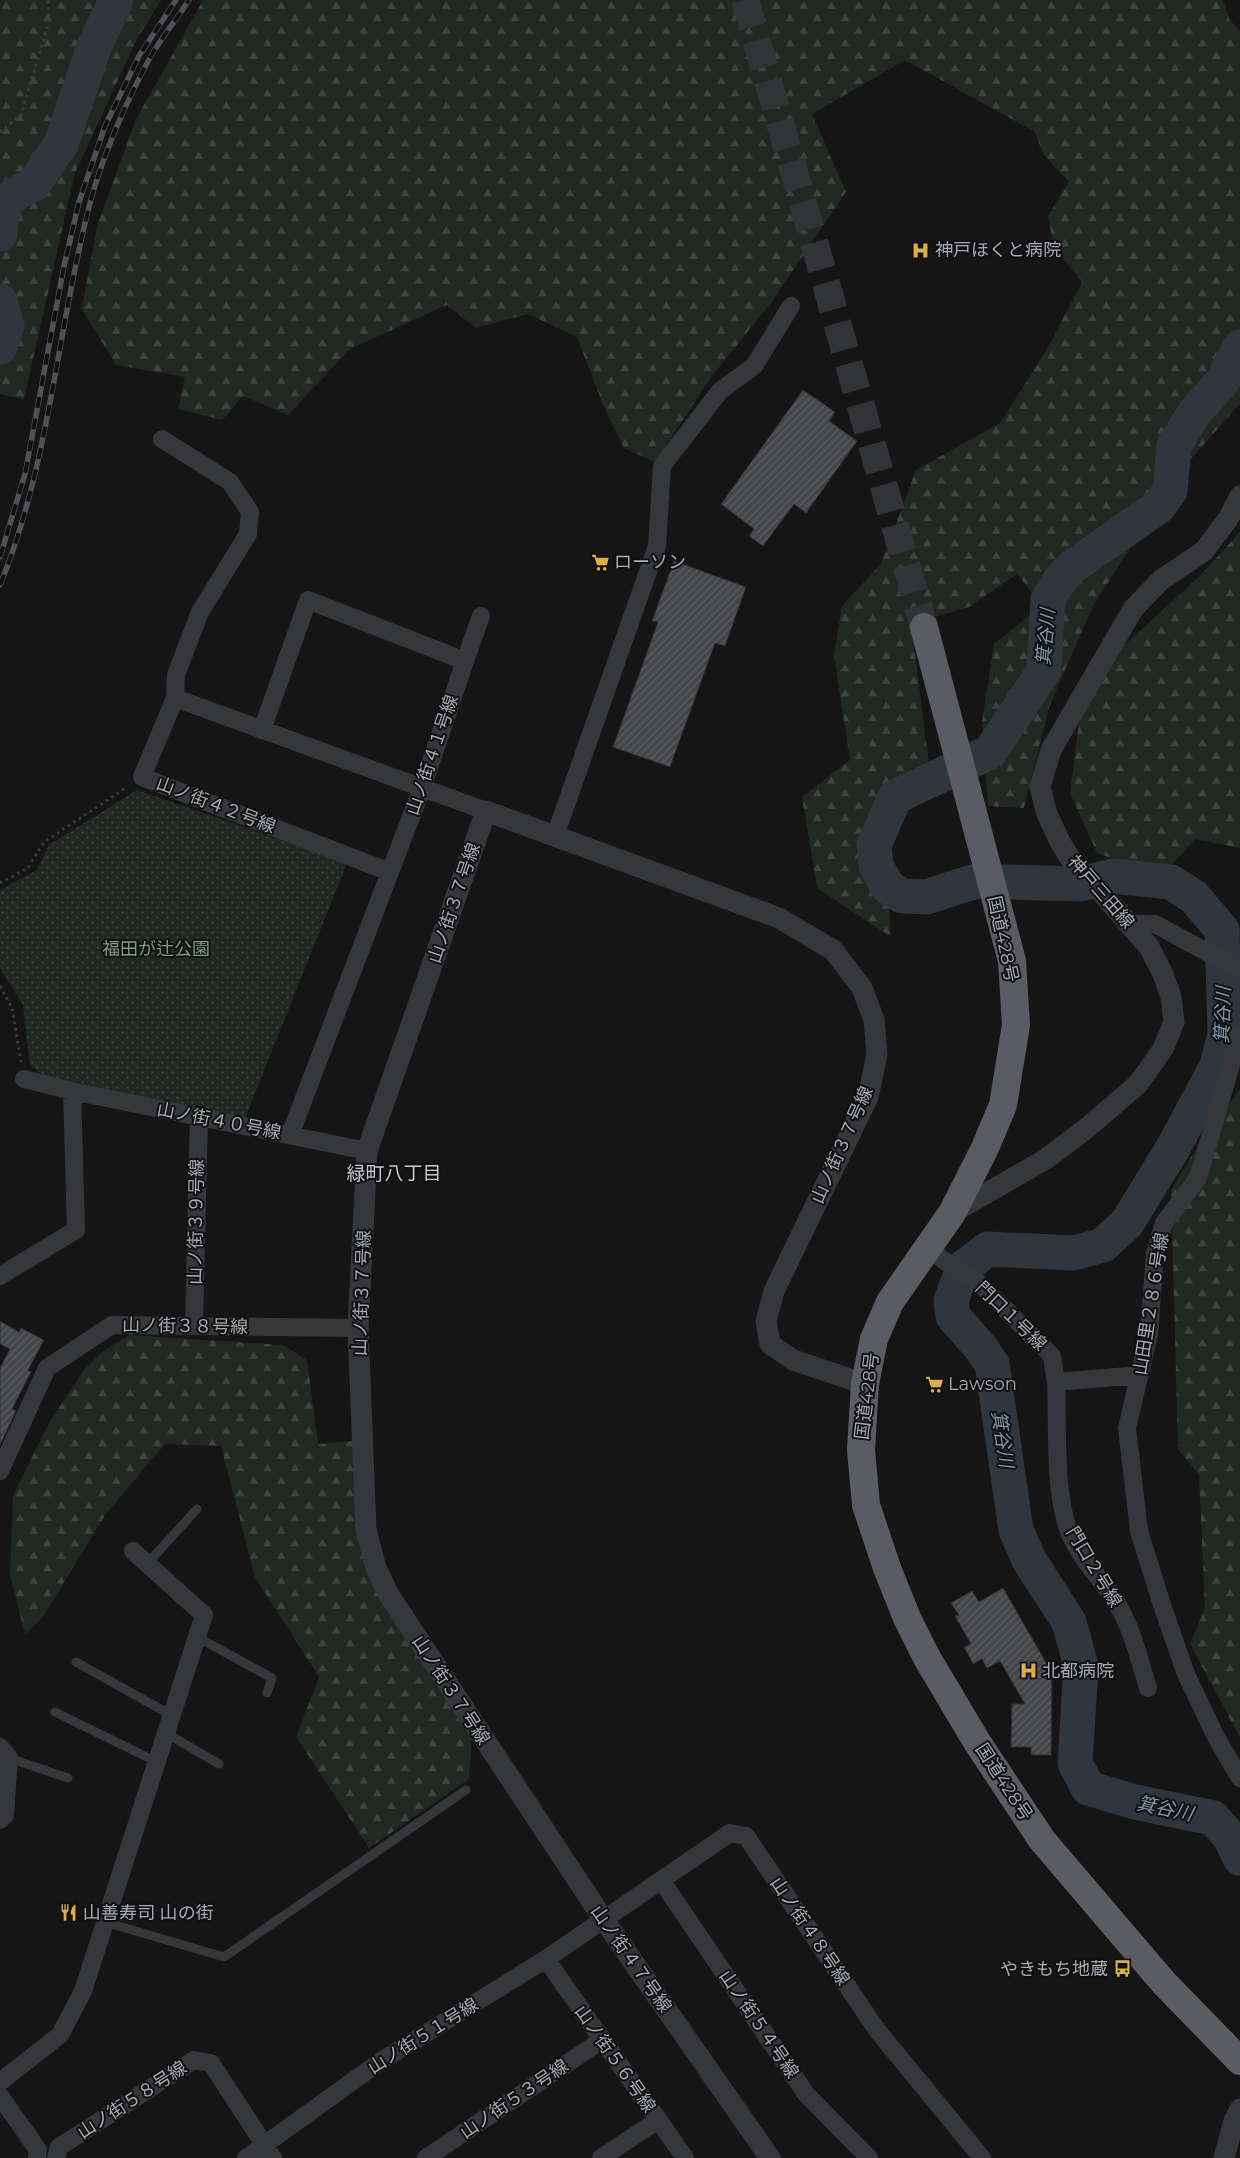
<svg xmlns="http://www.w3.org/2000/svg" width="1240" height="2158" font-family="Montserrat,'Noto Sans JP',sans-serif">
<defs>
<pattern id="forest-firs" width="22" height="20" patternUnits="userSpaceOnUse" patternTransform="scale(1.25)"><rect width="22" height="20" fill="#212822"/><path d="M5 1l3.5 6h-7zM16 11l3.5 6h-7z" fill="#3e4440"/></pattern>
<pattern id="park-dots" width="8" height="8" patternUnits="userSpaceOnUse" patternTransform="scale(1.25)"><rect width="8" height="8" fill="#212822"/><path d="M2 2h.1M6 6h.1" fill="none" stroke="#3e4440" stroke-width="1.8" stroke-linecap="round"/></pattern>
<pattern id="building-hatch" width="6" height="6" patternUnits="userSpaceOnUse" patternTransform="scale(1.25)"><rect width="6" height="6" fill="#444549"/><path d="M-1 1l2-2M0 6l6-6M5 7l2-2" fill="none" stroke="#5c5d61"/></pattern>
</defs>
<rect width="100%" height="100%" fill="#151516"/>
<path fill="url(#forest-firs)" d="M0,0h161l-24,39 -62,134 -51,226 -24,-5z
M203,0h1020l6,19 11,12v373l-61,68 -86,134 -44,101 -25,101 -36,-2 -6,-84 12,-78 48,-39 -25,-31 -48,33 -58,16 21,165 -50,17 9,132 -74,-49 -15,-91 48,-37 -16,-105 8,-49 39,-42 35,-94 84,-47 46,-72 36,-69 -28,-35 -6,-31 21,-34 -26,-28 -8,-22 -130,-72 -93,54 34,78 -76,112 -58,72 -57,86 -31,-14 -20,-41 -27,-70 -49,-23 -52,14 -29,-23 -97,44 -62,66 -45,-19 -21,24 -44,-11 7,-32 -69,-12 -34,-56 15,-83 39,-107z
M1240,532v316l-45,-9 -32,36 -66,-22 -27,-60 14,-111 117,-107z
M1240,1089v649l-50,-94 15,-36 -6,-133 -21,-26 -7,-259 35,-57z
M130,1335l153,10 24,15 11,84 35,-3 10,103 109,191 -3,44 -100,69 -73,-111 23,-60 -64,-100 -34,-131 -56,-2 -60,71 -62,102 -18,17 -15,-59 3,-80 35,-70 36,-55 20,-20z"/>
<path fill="url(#park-dots)" d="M137,790l210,73 -102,255 -203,-43 -12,-10 -7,-60 -23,-37v-78l37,-20 12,-25z"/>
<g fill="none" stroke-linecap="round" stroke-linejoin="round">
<path stroke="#2f373d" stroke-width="35" d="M0,234l1,-17 6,-16 9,-8 17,-8 28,-41 33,-97 22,-47
M0,301l7,26 -7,20
M1240,347l-18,35 -27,30 -21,34 -4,45 -12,16 -86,60 -12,13 -12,19 -4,72 -54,81 -95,45 -21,48 2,21 12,21 14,9 24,1 50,-16 104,3 33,-8 58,6 23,15 28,33 3,104 -8,32 -44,82 -46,75 -24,22 -29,8 -86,-4 -25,19 -12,33 2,15 27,31 12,17 24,166 13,30 40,62 12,44 -6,97 13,25 47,14 78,16 17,19 10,21"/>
</g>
<path fill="url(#building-hatch)" stroke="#2f2f32" d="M803,390l32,22 -6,9 28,20 -51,72 -12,-9 -31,42 -14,-10 5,-7 -33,-25z
M674,561l72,26 -21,59 -10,-3 -45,124 -57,-20 45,-125 -6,-1z
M0,1321l19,11 2,-4 23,12 -16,30 3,2 -19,37 4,2 -16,34v-77l10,-19 -10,-5z
M1003,1588l49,85 -1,82h-20v-8h-20l1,-43h13l-25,-43 -13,7 -5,-9 -9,5 -9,-17 7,-3 -16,-28 4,-1 -8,-12 21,-12 7,11z"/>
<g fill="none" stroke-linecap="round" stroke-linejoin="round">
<path stroke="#323336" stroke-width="28" stroke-dasharray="28 14" stroke-linecap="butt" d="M745,0l179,627"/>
<path stroke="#3c3d41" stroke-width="3" stroke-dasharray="2.5 4" stroke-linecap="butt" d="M0,132l21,-17 28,-94 -1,-21
M0,883l28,-15 16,-26 83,-55
M0,986l12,22 9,54"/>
<path stroke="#36373a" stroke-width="9" d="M147,1564l50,-55
M197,1637l75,41 -5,15
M76,1662l95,53
M55,1712l102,50
M166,1733l53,31
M9,1758l59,20
M105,1922l119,35 242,-167"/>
<path stroke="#36373a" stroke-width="18" d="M162,439l68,43 20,30 -2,22 -48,78 -24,63 -1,23
M465,661l16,-45
M262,730l46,-130 157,61 -43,127 -132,347
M555,836l102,-290 5,-80 58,-75 34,-25 37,-60
M390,872l-248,-95 33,-79 311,113
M1129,924h26l85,46
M1240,1034l-42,144 -34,45 -9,31 -6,80 -22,94 12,103 23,74 24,69 31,65 23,39
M24,1079l48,12 295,60
M928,1248l18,14 31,19 75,75 4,26 84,-7
M0,1276l76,-46 -4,-139
M194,1326l5,-209
M1056,1382c2,44 -2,102 11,144 9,28 32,50 47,73 18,27 25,60 34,89
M0,1471l47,-103 65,-43 246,3
M0,1747l9,11 -4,57 -5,5
M661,1880l145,214 63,64
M546,1959l139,199
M0,2082l60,-47 23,-44 121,-376 -71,-64
M0,2096l38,54 -1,8
M56,2158l3,-11 135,-87 17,3 62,95
M246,2158l132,-95 168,-104 184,-126 16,3 131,194 105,128
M426,2158l176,-118
M601,2158l57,-38"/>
<path stroke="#36373a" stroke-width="21" d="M952,1213l94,-54 41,-31 51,-44 25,-35 11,-27 -3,-25 -8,-23 -14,-27 -46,-53 -28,-28 -15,-24 -13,-28 -7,-27 11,-37 82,-141 28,-29 43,-29 24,-32 12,-23
M770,2158l-166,-238 -215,-325 -13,-27 -10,-38 -8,-202 9,-177 119,-340 293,107 54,32 29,38 12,32 3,34 -9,43 -94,194 -8,30 4,23 23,16 72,24
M1224,2158l10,-37 6,-12"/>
<path stroke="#5a5c62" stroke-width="28" d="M924,627l88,334 4,64 -13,80 -18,43 -33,65 -62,89 -16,37 -9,45 -4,66 5,55 21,63 20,50 20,40 50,84 65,98 122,143 76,78"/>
<defs>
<path id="rail" d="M0,557l25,-83 39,-208 15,-64 26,-76 34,-70 37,-56
M0,585c50,-122 57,-256 90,-382 12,-46 38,-106 61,-147 11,-19 26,-37 38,-56"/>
</defs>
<use href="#rail" stroke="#4f5155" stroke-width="5.5"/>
<use href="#rail" stroke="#101011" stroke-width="4" stroke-dasharray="11" stroke-linecap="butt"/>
</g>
<defs>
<symbol id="hospital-bare" viewBox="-9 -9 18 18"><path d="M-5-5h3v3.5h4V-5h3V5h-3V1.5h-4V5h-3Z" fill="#dcae47" stroke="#101011" stroke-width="2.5" paint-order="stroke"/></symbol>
<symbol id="supermarket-bare" viewBox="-9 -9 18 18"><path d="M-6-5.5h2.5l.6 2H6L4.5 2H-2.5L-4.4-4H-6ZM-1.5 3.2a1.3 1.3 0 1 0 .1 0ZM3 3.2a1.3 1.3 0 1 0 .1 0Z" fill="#dcae47" stroke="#101011" stroke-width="2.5" paint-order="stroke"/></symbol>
<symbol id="restaurant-bare" viewBox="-9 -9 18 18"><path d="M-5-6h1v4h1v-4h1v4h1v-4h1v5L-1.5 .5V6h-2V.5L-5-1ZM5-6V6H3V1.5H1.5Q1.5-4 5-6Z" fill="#dcae47" stroke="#101011" stroke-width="2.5" paint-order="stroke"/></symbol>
<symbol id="bus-bare" viewBox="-9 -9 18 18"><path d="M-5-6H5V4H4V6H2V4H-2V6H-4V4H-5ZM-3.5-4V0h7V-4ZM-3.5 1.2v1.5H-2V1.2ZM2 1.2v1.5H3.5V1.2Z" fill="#dcae47" stroke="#101011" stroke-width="2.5" paint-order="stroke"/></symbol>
</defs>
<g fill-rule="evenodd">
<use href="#hospital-bare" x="908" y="238" width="25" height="25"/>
<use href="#supermarket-bare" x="588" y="550" width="25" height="25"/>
<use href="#supermarket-bare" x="922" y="1372" width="25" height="25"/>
<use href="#hospital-bare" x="1016" y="1658" width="25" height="25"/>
<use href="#restaurant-bare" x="56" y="1900" width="25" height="25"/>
<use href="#bus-bare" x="1110" y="1956" width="25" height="25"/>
</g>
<g text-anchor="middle" stroke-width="4" stroke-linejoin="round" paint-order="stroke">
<g font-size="18" fill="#a8abb5" stroke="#101011" text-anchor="start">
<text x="935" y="256">神戸ほくと病院</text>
<text x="614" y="568">ローソン</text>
<text x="948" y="1390">Lawson</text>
<text x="1042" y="1677">北都病院</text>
<text x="83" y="1919">山善寿司 山の街</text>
<text x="1108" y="1975" text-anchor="end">やきもち地蔵</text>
</g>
<g font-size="18" fill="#a8abb5" stroke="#101011">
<text transform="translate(432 755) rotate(-71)" y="6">山ノ街４１号線</text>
<text transform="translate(216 805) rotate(21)" y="6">山ノ街４２号線</text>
<text transform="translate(1101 892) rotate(49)" y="6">神戸三田線</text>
<text transform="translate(454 903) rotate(-71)" y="6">山ノ街３７号線</text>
<text transform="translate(1003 939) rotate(78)" y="6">国道428号</text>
<text transform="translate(219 1121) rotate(11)" y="6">山ノ街４０号線</text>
<text transform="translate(842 1145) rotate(-66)" y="6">山ノ街３７号線</text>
<text transform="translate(196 1222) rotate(-89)" y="6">山ノ街３９号線</text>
<text transform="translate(362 1293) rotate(-88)" y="6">山ノ街３７号線</text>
<text transform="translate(1151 1304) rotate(-81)" y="6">山田里２８６号線</text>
<text transform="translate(1011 1316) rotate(44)" y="6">門口１号線</text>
<text transform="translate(185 1326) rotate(1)" y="6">山ノ街３８号線</text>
<text transform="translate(867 1396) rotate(-83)" y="6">国道428号</text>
<text transform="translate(1094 1567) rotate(59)" y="6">門口２号線</text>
<text transform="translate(451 1690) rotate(57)" y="6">山ノ街３７号線</text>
<text transform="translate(1004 1782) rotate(57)" y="6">国道428号</text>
<text transform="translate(810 1931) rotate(56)" y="6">山ノ街４８号線</text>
<text transform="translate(631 1959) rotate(55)" y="6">山ノ街４７号線</text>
<text transform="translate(759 2024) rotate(56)" y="6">山ノ街５４号線</text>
<text transform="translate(423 2036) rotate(-32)" y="6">山ノ街５１号線</text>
<text transform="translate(615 2059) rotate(55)" y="6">山ノ街５６号線</text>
<text transform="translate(514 2099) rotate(-34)" y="6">山ノ街５３号線</text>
<text transform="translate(132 2100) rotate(-33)" y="6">山ノ街５８号線</text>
</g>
<g font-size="18" fill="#819d84" stroke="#101011">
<text x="156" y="955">福田が辻公園</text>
</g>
<g font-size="19" font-style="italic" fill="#8397ac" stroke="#101011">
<text transform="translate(1045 637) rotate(-85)" y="7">箕谷川</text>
<text transform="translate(1222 1015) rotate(-88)" y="7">箕谷川</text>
<text transform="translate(1003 1439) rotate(82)" y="7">箕谷川</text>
<text transform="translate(1165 1808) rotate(12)" y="7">箕谷川</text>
</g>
<g font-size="19" fill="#c8cad1" stroke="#101011">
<text x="394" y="1180">緑町八丁目</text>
</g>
</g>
</svg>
